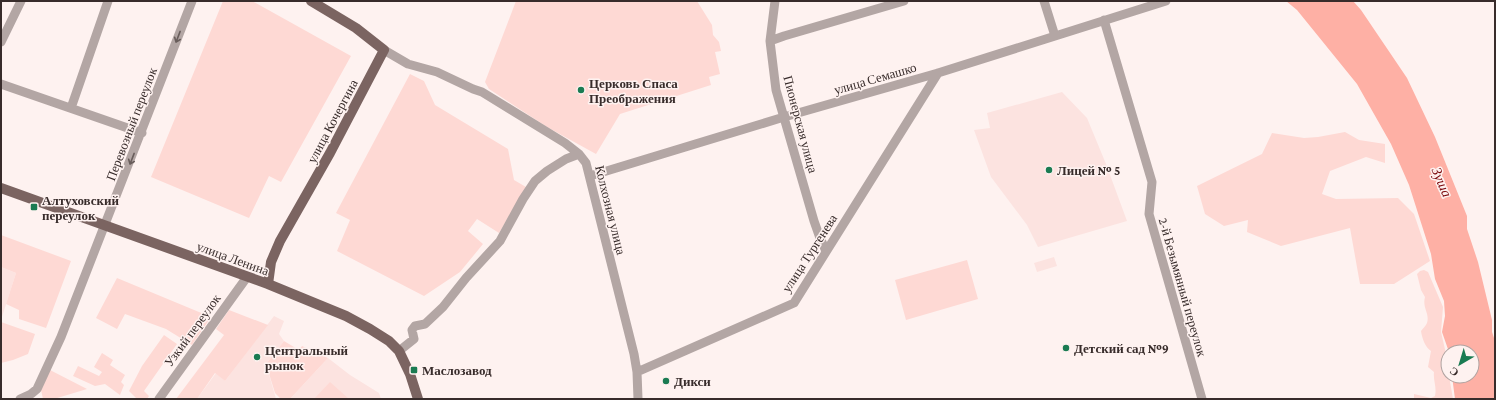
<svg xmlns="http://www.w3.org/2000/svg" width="1496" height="400" font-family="'Crimson Pro',serif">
<rect width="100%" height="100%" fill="#fef2f0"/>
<path fill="#fce3e0" d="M1062,92l25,26 19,46 21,57 -89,26 -11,-22 -36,-48 -17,-47 16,-2 -3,-15z
M1054,257l3,9 -20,6 -3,-9z
M1,267l15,6 -15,47z
M274,316l10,5 -5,13 5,7 -18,23 10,35h-79l19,-26 9,8z
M328,358l22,17 29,18 2,6h-91z"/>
<path fill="#fed9d4" d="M223,1h29l99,55 -70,126 -12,-6 -20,42 -98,-41z
M516,1h181l15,24 1,10 6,7 2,9 -6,1 5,22 -11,3 2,8 -91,29 -24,40 -49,-27 -58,-38 -4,-7z
M410,74l14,7 11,24 73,44 6,31 12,7 -27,46 -22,-14 -9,12 15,13 -23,28 -36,24 -87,-45 13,-31 -14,-7z
M1345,132l14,8 26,4v19l-19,-6 -36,14 -8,23 14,5 62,-1 16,16 16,47 -36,23h-34l-10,-56 -69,18 -34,-14 1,-12 -24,6 -19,-12 -8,-28 65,-32 10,-21 32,5 14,-1z
M1,235l70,26 -25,67 -27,-9v-9l-13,-6 10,-31 -15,-6z
M967,260l11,39 -72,21 -11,-40z
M1424,270l4,2 15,35 -2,25 6,26 1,18h1l4,23h-39v-5l17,4 4,-2c2,-9 -2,-15 -1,-24l-6,-5 3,-16c-6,-4 -9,-13 -10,-20 2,-3 5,-5 6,-8 3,-10 -5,-15 -2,-26l-4,-7 -4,-16 3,-3z
M117,278l94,39 -19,28 -26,-16 -41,-15 -8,15 -21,-11z
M229,310l39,15 -43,56 -10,-8 -18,26h-21l48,-64 -8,-6z
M1,322l34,12 -7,20 -15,6 -12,3z
M164,335l13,9 -33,47 5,5 -2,3h-10l-8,-8 13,-25z
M284,341l15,9 3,-4 26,12 -38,41h-9l-6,-6 -9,-29z
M102,353l11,7 -3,5 15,10 -4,7 3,3 -4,10 -15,-11 -10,2 -22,-10 5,-10 21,10 3,-4 -8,-5z
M50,370l37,19 -33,10h-11l-2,-9z
M330,382l19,17h-35z"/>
<path fill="#feb0a5" d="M1286,1h67l8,9 46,68 28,59 32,79v13l11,33 14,58v12l3,9v58h-40l-3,-23h20v-24h-23l-7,-20 3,-16 -1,-15 -9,-22 -4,-25 -22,-69 -18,-41 -34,-60 -60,-74z"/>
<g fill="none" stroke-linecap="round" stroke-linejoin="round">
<path stroke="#b3a6a4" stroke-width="9" d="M775,1l-5,40 6,49 38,131 6,17 6,13
M1044,1l11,35
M1104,20l48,162 -3,32 53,185
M770,41l14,-5 120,-35
M1,42l20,-41
M384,50l24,14 29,8 36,17 9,3 83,51 14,11 7,9 48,191 3,18 1,27
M1,84l141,49
M71,108l37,-107
M590,176l194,-59 154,-44 228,-72
M399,351l15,-12 -2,-9 3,-4 10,-2 18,-17 23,-29 34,-37 23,-42 12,-18 12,-10 19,-12 13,-5
M637,372l157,-69 144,-230
M20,399l11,-5 6,-5 24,-52 131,-336
M159,399l88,-122"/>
<path stroke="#7b6461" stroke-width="10" d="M1,188l267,96 78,32 24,13 19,12 10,10 11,23 8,25
M268,284l3,-22 9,-21 50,-88 54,-103 -28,-22 -45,-27"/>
</g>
<defs><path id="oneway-shaft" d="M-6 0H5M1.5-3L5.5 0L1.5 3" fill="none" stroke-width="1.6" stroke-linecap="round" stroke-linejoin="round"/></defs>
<g stroke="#695d5b">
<use href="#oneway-shaft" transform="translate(178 37) rotate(111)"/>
<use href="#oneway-shaft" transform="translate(132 159) rotate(111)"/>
</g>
<g fill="#1a7b52" stroke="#fef2f0" stroke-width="1.5">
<circle cx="581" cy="90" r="4"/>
<circle cx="1049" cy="170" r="4"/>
<rect x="30" y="203" width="8" height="8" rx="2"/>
<circle cx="1066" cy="348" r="4"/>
<circle cx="257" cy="357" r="4"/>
<rect x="410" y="366" width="8" height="8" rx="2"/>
<circle cx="666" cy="381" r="4"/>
</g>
<g text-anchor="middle" stroke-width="3" stroke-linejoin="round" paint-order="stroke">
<g font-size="13" fill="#382c2b" stroke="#fef2f0">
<text transform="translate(875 78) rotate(-16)" y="5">улица Семашко</text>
<text transform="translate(332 121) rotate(-62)" y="5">улица Кочергина</text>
<text transform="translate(131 124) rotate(-69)" y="5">Перевозный переулок</text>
<text transform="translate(801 124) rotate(75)" y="5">Пионерская улица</text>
<text transform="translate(611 210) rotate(76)" y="5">Колхозная улица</text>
<text transform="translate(809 253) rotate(-57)" y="5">улица Тургенева</text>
<text transform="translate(233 258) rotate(20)" y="5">улица Ленина</text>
<text transform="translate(1183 287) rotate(74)" y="5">2-й Безымянный переулок</text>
<text transform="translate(192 330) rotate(-54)" y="5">Узкий переулок</text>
</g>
<g font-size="13" font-weight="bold" fill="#382c2b" stroke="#fef2f0" text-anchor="start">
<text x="589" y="88">Церковь Спаса<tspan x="589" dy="15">Преображения</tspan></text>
<text x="1057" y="175">Лицей № 5</text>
<text x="42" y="205">Алтуховский<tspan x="42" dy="15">переулок</tspan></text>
<text x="1074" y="353">Детский сад №9</text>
<text x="265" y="355">Центральный<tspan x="265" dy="15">рынок</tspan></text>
<text x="422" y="375">Маслозавод</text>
<text x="674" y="386">Дикси</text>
</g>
<g font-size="14" font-style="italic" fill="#7a0508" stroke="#fef2f0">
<text transform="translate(1442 182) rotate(67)" y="5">Зуша</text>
</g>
</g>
<rect width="1496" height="400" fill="none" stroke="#382c2b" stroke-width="4"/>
<g transform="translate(1460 364) rotate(218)"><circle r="19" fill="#fef2f0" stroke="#afa3a1"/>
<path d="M0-3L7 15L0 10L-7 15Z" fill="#1a7b52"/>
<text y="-6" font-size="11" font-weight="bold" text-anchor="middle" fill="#382c2b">С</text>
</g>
</svg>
